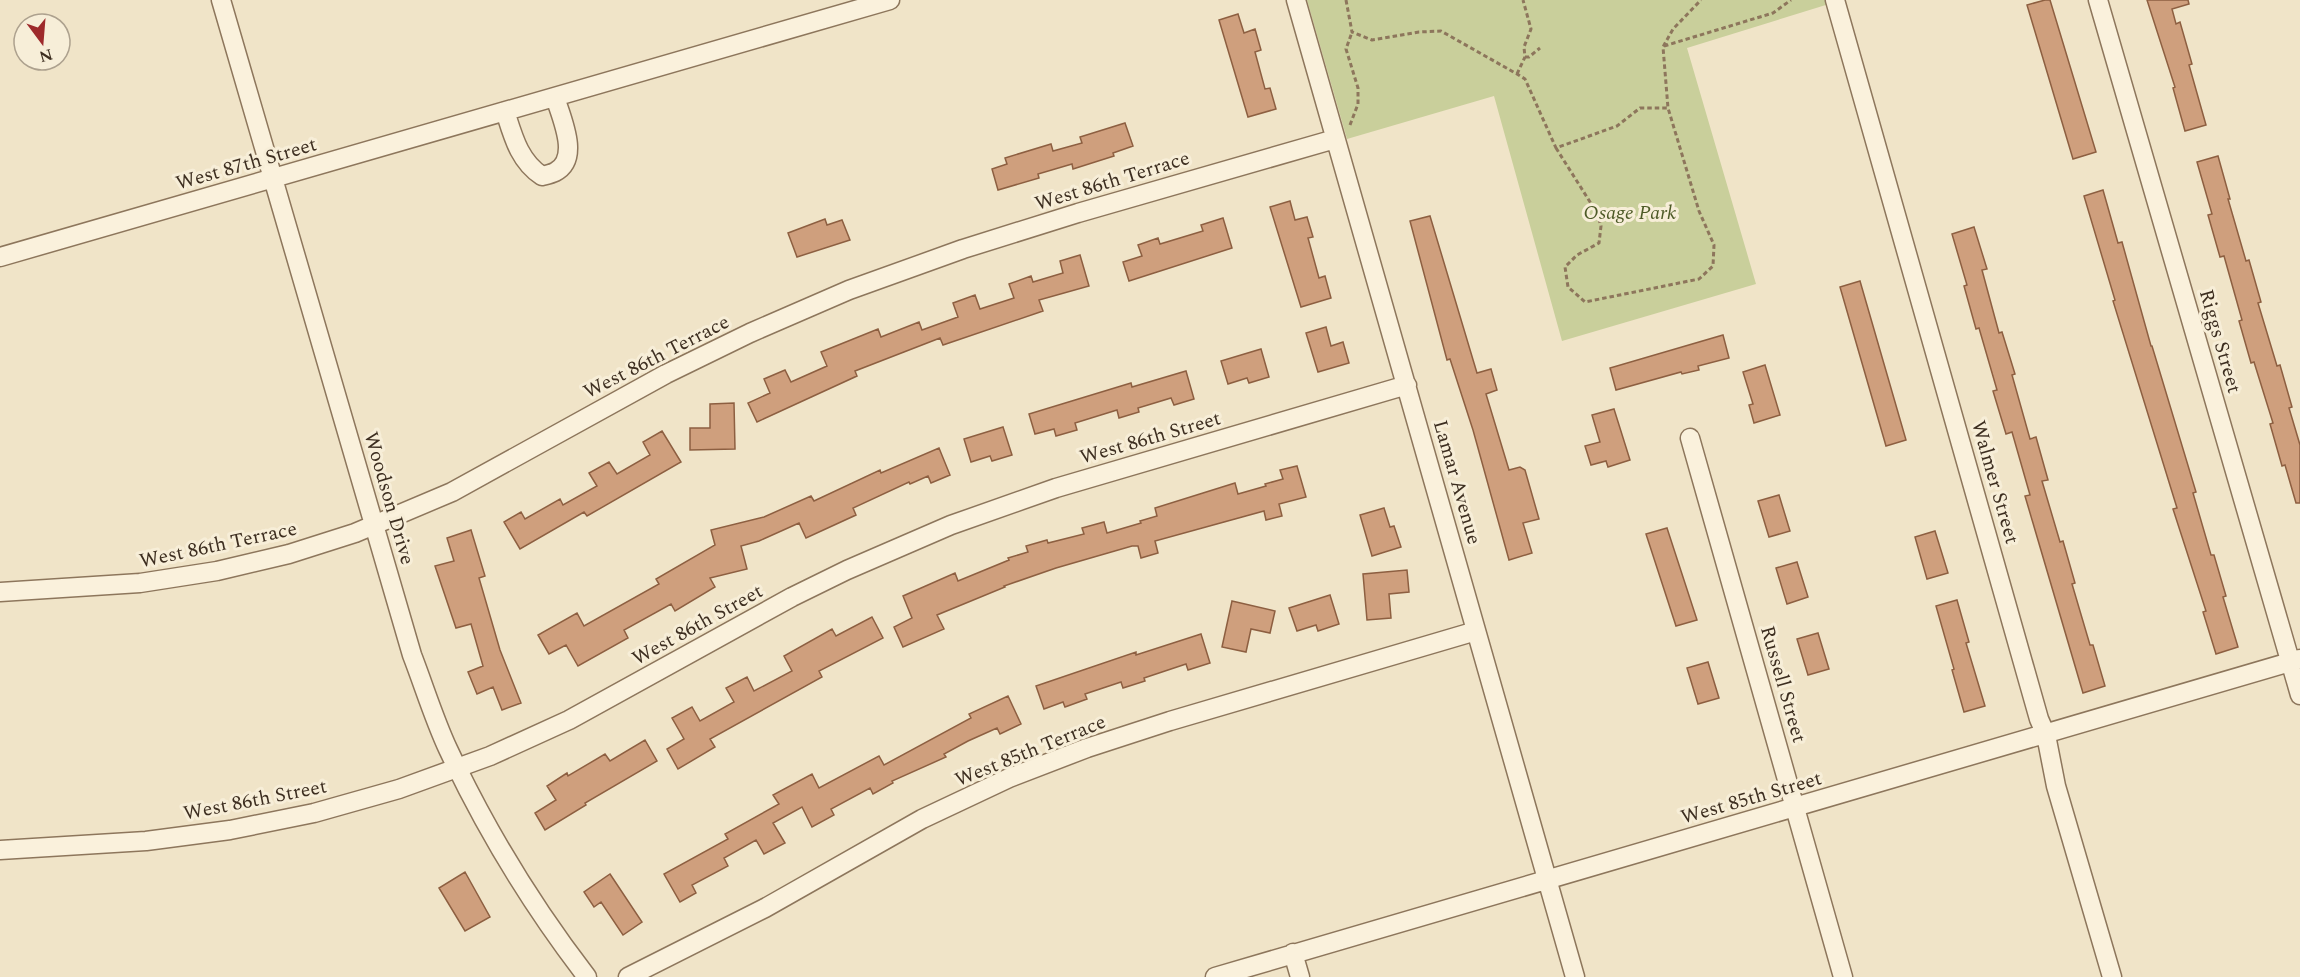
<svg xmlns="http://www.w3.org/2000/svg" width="2300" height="977" font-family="Spectral,serif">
<rect width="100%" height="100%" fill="#f0e4c8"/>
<path fill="#c9cf9b" d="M1307,0h521l1,4 -142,44 69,236 -194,57 -68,-245 -147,43z"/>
<path fill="#cf9f7d" stroke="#8d5f41" stroke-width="1.5" d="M2045,0h5l46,152 -23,7 -46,-154z
M2147,0h41l1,4 -17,5 4,15 4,-2 12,42 -3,1 17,60 -21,6 -12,-43 2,-1z
M1238,14l6,19 11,-4 6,21 -6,2 10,37 5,-1 6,21 -28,8 -29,-97z
M1125,123l8,23 -20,7 1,3 -41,13 -1,-5 -34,10 1,4 -41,12 -6,-21 15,-5 -2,-6 46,-14 2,7 29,-8 -2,-6z
M2218,156l12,43h-2l18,62 3,-1 12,42 -3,1 19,63 3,-1 12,42 -3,1 11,37v58h-4l-11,-38 -3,1 -12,-42 3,-1 -19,-61 -3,1 -12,-42 3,-1 -18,-64 -4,1 -12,-42 4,-1 -15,-52z
M2103,190l15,53 4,-1 29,104h1l44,146 -3,1 18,62h3l12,41 -3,1 15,50 -22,7 -13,-42 3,-1 -33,-102 4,-1 -64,-207 2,-1 -31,-104z
M1290,201l5,19 12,-3 6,20 -5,1 11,40 6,-2 6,22 -30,9 -31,-100z
M1430,216l47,157 14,-4 6,21 -11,4 23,76 11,-3 5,3 14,49 -16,4 9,30 -23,7 -36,-130 -23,-71 -3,1 -37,-139z
M1223,218l9,30 -103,33 -6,-19 19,-6 -4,-11 20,-7 2,6 43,-13 -2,-6z
M825,219l2,6 15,-5 8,20 -53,17 -9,-24z
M1974,227l13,42 -5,1 17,63 3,-1 13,42 -3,1 18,64 6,-2 12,43 -6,1 18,61 3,-1 12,42 -3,1 18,61h3l12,41 -22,7 -58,-197 5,-1 -18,-63 -6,2 -13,-43 4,-1 -18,-62 -3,1 -12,-43 3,-1 -15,-51z
M1080,255l9,31 -50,14 4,11 -100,34 -3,-7 -85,33 2,5 -100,46 -9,-19 22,-10 -6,-14 21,-9 6,12 36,-16 -6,-14 57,-23 3,8 38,-15 3,8 36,-13 -5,-14 22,-8 5,14 34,-11 -5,-14 22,-8 2,6 30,-9 -3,-12z
M1860,281l46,159 -20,6 -46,-159z
M1326,327l5,19 12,-4 6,21 -31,9 -12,-39z
M1723,335l6,23 -31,8 1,4 -17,4 -1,-2 -65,18 -6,-22z
M1261,349l8,28 -20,6 -2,-5 -19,6 -7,-23z
M1765,365l15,50 -26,8 -5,-18 4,-1 -10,-32z
M1186,371l8,28 -20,6 -3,-7 -33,10 1,4 -20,6 -2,-8 -42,13 2,7 -21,6 -2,-7 -19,5 -6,-20 102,-31 1,4z
M734,403l1,46 -45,1v-22h20v-24z
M1614,409l16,51 -22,7 -2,-6 -15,4 -6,-19 15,-4 -8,-27z
M1003,427l9,28 -20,6 -2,-5 -19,6 -7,-23z
M662,431l19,31 -94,54 -3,-4 -64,37 -16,-27 17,-10 4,7 35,-20 3,6 34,-19 -8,-13 20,-11 8,12 33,-19 -7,-13z
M939,448l11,27 -19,8 -3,-7 -18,8 -1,-2 -56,26 3,7 -50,23 -7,-15 -40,18 -18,5 6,23 -37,9 5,9 -40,24 -4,-7 -47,26 4,8 -50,28 -12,-21 -17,9 -11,-19 39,-22 7,13 75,-42 -3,-5 59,-34 -4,-15 53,-13 47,-21 3,5 66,-31 1,3z
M1297,466l9,31 -27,7 3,12 -16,4 -2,-9 -109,30 3,12 -17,5 -3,-12h-6l-76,22 -52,18 1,1 -68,28 7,14 -41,18 -9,-20 18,-9 -9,-22 52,-23 3,8 51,-21 -1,-2 20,-6 -2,-6 21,-6 1,3 36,-9 -2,-6 22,-6 3,11 34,-10 -1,-2 17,-5 -2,-8 80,-25 3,11 28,-8 -1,-2 18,-5 -3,-9z
M1779,495l11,36 -21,6 -11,-36z
M1384,508l6,19 4,-1 7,21 -29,9 -12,-41z
M1667,528l30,92 -21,6 -30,-92z
M471,530l14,46 -6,2 21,72 21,53 -19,7 -9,-23 -16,7 -9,-22 15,-6 -12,-42 -15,4 -21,-62 19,-5 -7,-23z
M1935,531l13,42 -21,6 -12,-42z
M1797,562l11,35 -21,7 -11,-36z
M1407,570l2,22 -20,2 2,24 -24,2 -4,-46z
M1330,595l9,29 -21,7 -2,-6 -19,6 -8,-23z
M1957,600l12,42 -3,1 19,63 -21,6 -12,-42 2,-1 -18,-63z
M1232,601l43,10 -5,22 -19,-4 -5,23 -24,-5z
M872,617l11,21 -64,33 3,6 -112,62 5,8 -37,22 -11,-20 17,-10 -12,-21 20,-11 8,14 34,-19 -8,-14 21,-11 7,14 38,-20 -8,-15 48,-27 4,7z
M1818,633l11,36 -21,6 -11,-36z
M1201,634l9,29 -22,7 -2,-6 -42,14 1,3 -22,7 -2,-6 -36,12 2,5 -22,8 -2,-5 -19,7 -8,-23 100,-34v3z
M1708,662l11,36 -21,6 -11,-36z
M1008,696l13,28 -21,10 -3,-6 -29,13 -24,13 2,3 -54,24 1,2 -20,11 -3,-6 -39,21 3,6 -22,12 -10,-20 -29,16 12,20 -21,11 -8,-14 -32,18 4,8 -36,19 4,8 -16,9 -16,-28 64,-35 -3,-5 54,-30 -6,-9 39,-21 7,14 60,-32 5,9 87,-47 -2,-4z
M645,740l12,21 -72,42 1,2 -41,25 -10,-17 21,-13 -9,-14 20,-13 1,3 37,-22 5,7z
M465,872l25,45 -25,14 -26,-43z
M610,874l32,48 -19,13 -22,-33 -7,5 -10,-15z"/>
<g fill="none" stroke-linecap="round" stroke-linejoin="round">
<defs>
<path id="minor" d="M221,0l191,655c12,31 22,64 36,94 38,81 85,158 139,228
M1296,0l279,977
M1835,0l204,719 7,16 10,51 56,191
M2098,0l202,695
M505,111c8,25 14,50 37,65 4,-1 9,-2 13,-4 26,-13 6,-55 0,-75
M0,257l890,-257
M1690,438l153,539
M0,592l140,-9 77,-12 72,-17 66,-21 97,-41 214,-118 84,-41 99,-43 114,-41 115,-36 257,-74
M0,850l146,-9 84,-11 84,-17 85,-24 91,-33 79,-36 223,-123 55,-27 104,-45 105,-37 351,-103
M1293,953l7,24
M628,977l137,-69 157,-89 87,-41 78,-30 83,-27 306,-90
M1215,977l1085,-318"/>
</defs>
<use href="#minor" stroke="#8d765c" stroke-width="21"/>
<path stroke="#8d765c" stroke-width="3" stroke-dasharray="4.5 3" stroke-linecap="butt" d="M1346,0l6,32 20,8 47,-8 22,-1 76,43 8,5 31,69 61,-22 23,-18h28l-5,-61 10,-18 28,-29
M1664,46l109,-33 18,-13
M1525,57h4l11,-9
M1517,74l8,-17 -1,-10 7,-18 -8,-29
M1350,125l8,-21v-16l-12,-39 6,-17
M1556,148l41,65 4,13 -2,17 -22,12 -12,12 3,20 17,15 114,-23 14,-13 1,-21 -15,-34 -31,-103"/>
<use href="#minor" stroke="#faf1dc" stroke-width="18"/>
</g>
<g text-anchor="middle" stroke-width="6" stroke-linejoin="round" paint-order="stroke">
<g font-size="20" fill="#3d2e20" stroke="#f7eed8">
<text transform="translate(246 163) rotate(-16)" y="7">West 87th Street</text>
<text transform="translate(1112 180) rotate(-17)" y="7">West 86th Terrace</text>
<text transform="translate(2221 341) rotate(74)" y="7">Riggs Street</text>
<text transform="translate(656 356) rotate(-27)" y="7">West 86th Terrace</text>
<text transform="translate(1150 437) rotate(-16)" y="7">West 86th Street</text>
<text transform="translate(1458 482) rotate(74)" y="7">Lamar Avenue</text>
<text transform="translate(1996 482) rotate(74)" y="7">Walmer Street</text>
<text transform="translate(390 498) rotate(74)" y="7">Woodson Drive</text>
<text transform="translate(218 544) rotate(-12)" y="7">West 86th Terrace</text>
<text transform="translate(697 624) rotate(-29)" y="7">West 86th Street</text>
<text transform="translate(1784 684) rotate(74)" y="7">Russell Street</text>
<text transform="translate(1030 750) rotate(-22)" y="7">West 85th Terrace</text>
<text transform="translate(1751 797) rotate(-16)" y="7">West 85th Street</text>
<text transform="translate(255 799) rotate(-11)" y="7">West 86th Street</text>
</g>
<g font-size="20" font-style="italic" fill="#4d5a26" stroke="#f7eed8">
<text x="1630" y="219">Osage Park</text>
</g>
</g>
<g transform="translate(42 42) rotate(164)"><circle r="28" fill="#f7eed8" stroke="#ada18e" stroke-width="1.5"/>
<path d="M0-4.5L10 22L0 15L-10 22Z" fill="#9e2a2b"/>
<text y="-9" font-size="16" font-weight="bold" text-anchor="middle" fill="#3d2e20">N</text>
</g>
</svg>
